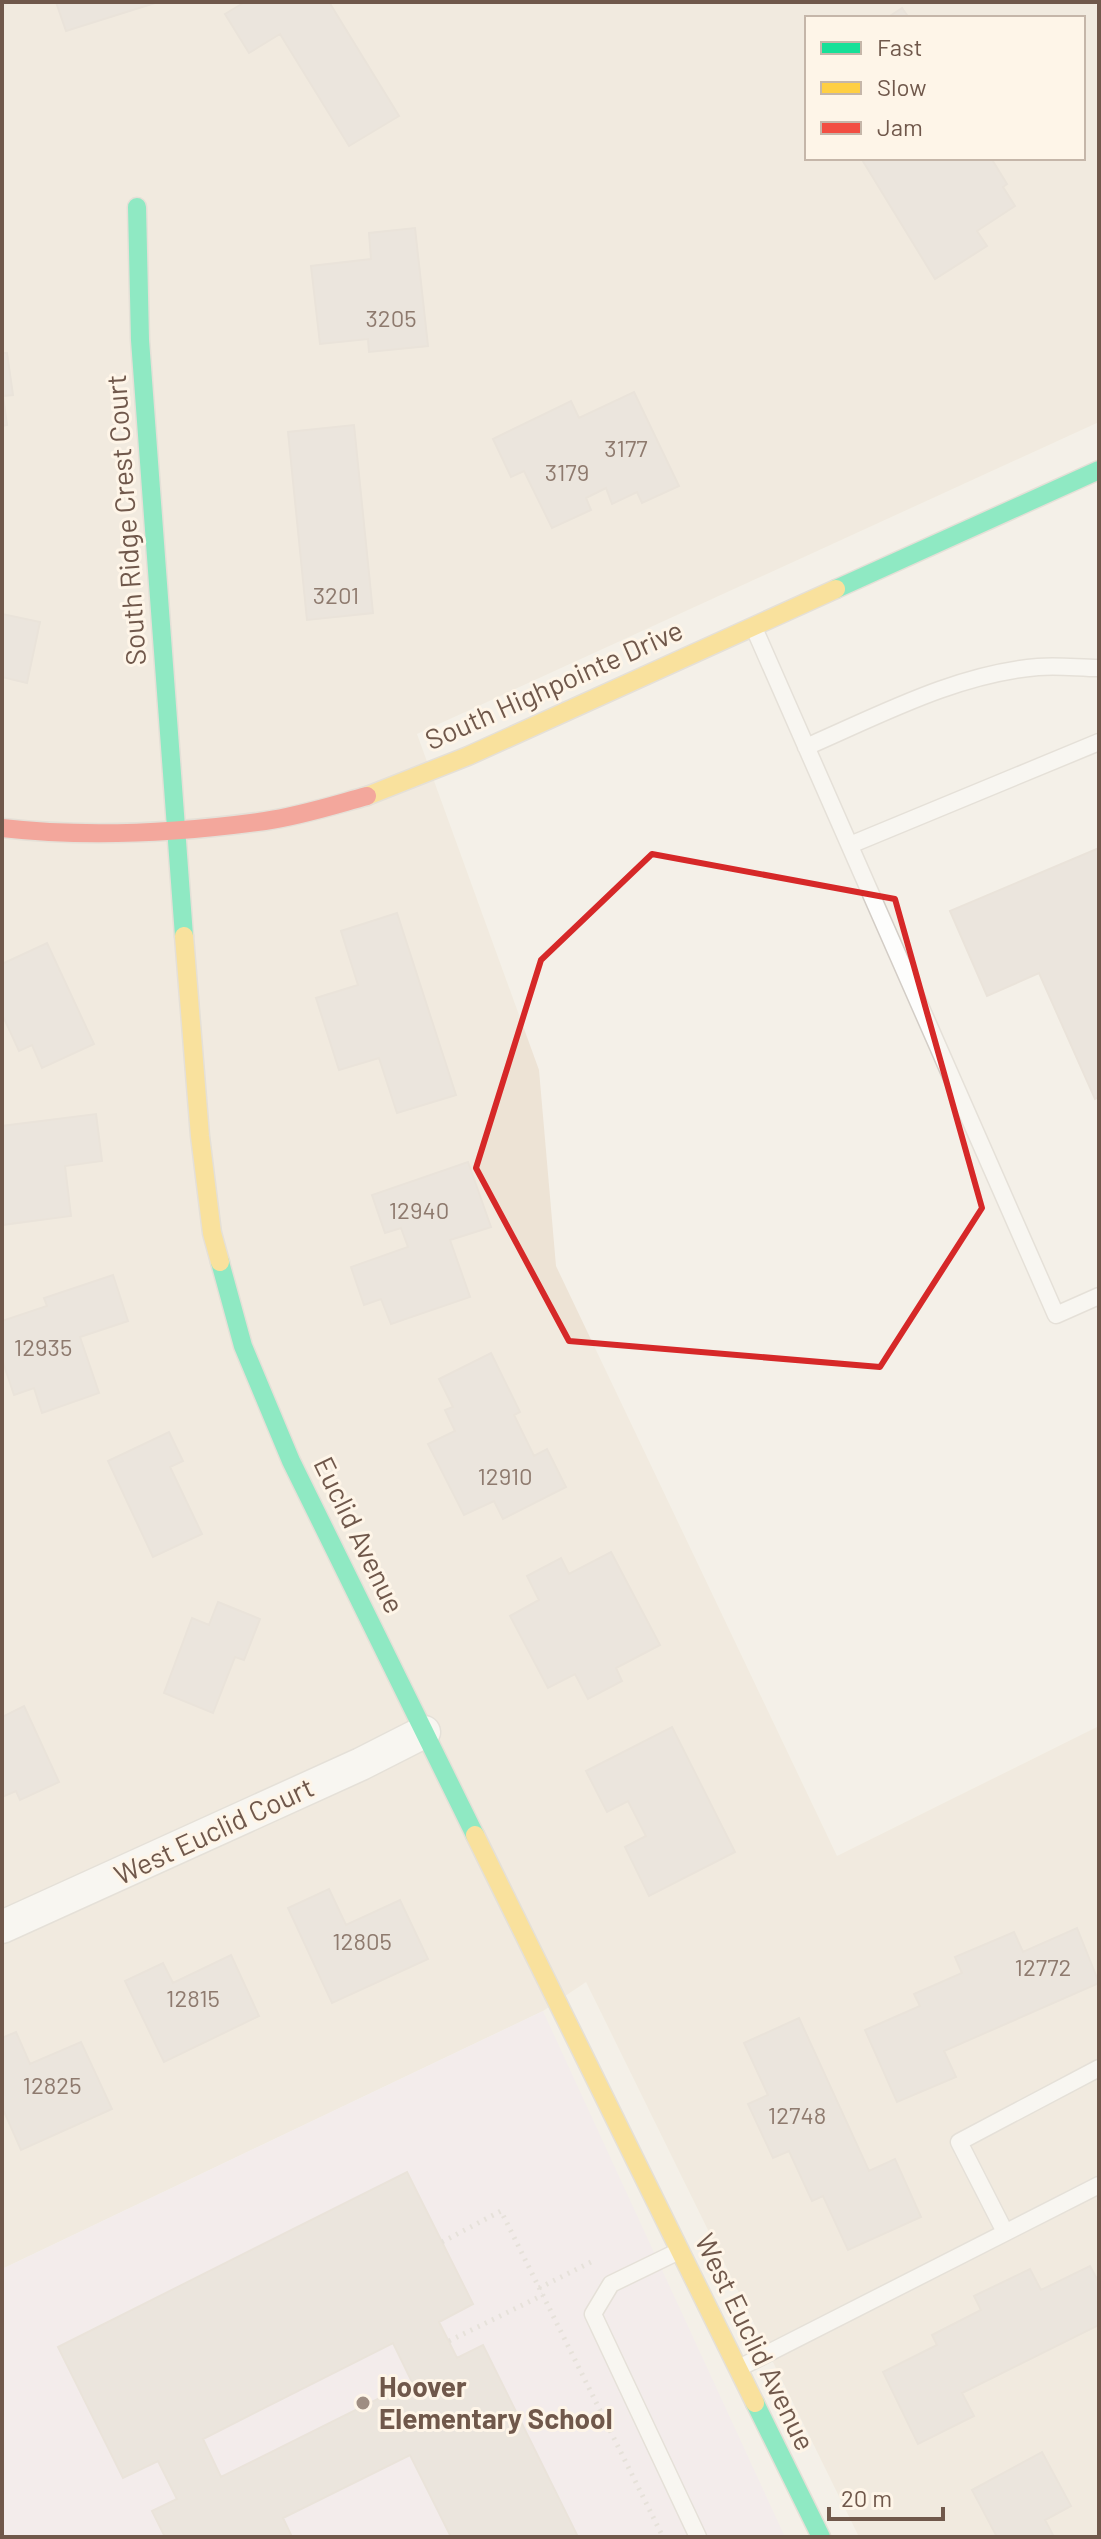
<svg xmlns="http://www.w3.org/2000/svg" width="1101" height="2539" font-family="Barlow,sans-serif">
<rect width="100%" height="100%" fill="#f4f0e8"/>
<path fill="#ede3d5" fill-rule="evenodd" d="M2,2h1093l4,8v412l-682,312 122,336 17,196 281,590 262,-130v811h-240l-273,-555 -43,29 -541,258zM807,18h276v140h-276z"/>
<path fill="#f1e7f0" d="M543,2011l242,526h-783v-268z"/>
<path fill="#e1d8d0" stroke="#ddd3ca" stroke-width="2" fill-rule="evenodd" d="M56,2h98l1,1 -89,28z
M245,2h84l70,114 -50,30 -69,-112 -31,19 -24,-39z
M902,8l7,10h-22z
M861,158h130l16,26 -4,3 12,19 -38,25 10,15 -52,33z
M415,228l13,118 -59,6 -1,-13 -48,5 -9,-78 60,-7 -2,-26z
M2,353h5l6,42 -10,1 4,29 -5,1z
M634,392l45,94 -37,17 -5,-11 -25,12 -6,-16 -20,10 5,12 -39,18 -28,-57 -13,6 -18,-38 78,-38 8,17z
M354,425l19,188 -66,7 -19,-188z
M2,614l38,8 -13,61 -25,-6z
M1099,848v249l-4,2 -56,-126 -52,23 -37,-85z
M397,913l59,182 -59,18 -18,-55 -40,12 -23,-72 42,-13 -17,-54z
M47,943l47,101 -52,24 -10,-23 -13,6 -17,-37v-50z
M96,1114l6,47 -37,5 6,50 -69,9v-99z
M468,1162l23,65 -41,13 20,57 -79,27 -10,-25 -17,6 -13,-38 57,-20 -7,-19 -16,5 -13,-38z
M113,1275l15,46 -48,16 19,56 -57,20 -8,-25 -20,7 -12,-36v-38l45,-15 -3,-8z
M491,1353l29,59 -6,3 20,41 13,-7 19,38 -63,32 -9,-18 -30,14 -36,-71 27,-13 -10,-21 8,-3 -14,-28z
M169,1432l14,29 -13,6 32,67 -49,23 -45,-96z
M611,1552l49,93 -44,23 6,13 -34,18 -13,-25 -27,14 -38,-72 29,-16 -12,-24 34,-18 8,16z
M218,1602l42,17 -16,41 -9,-3 -22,56 -49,-20 28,-75 17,7z
M24,1706l35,76 -39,18 -4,-9 -14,6v-80z
M672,1727l63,125 -86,44 -24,-49 21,-11 -18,-35 -21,11 -21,-41z
M329,1889l17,36 54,-25 28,59 -96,44 -44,-95z
M1077,1928l22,55 -155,68 12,26 -59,25 -32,-72 55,-24 -6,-12 48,-21 -7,-16 59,-25 9,20z
M231,1955l28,61 -95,46 -39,-81 38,-18 10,20z
M799,2018l70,153 26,-12 26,58 -73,33 -25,-54 -11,5 -23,-50 -16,7 -25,-54 20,-9 -24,-52z
M16,2032l14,32 51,-22 31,67 -91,41 -19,-43v-69z
M407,2172l66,132 -34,18 18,36 26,-13 95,192h-127l-41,-82 -127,63 9,19h-127l-13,-26 25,-12 -19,-38 -35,17 -65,-131zM393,2343l19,39 -191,95 -18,-38z
M1090,2266l9,17v42l-137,68 12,23 -56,28 -35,-72 54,-27 -5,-10 49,-25 -7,-14 56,-27 11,21z
M1042,2452l29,54 -26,14 9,17h-57l-25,-47z"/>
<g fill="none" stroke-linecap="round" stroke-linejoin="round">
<defs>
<path id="lane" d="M754,628l302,687 43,-19
M806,747c74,-32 150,-73 232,-80 20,-2 41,1 61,1
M850,845l249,-103
M1005,2232l-46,-90 140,-74
M677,2252l-66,32 -18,30 105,223
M739,2368l360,-183"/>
<path id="street" d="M2,1927l359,-163 63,-32"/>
<path id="fast" d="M137,207l3,133 44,596
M836,589l263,-119
M220,1262l23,84 48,115 184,374
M755,2403l66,134"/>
<path id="slow" d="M367,796l101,-40 368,-167
M184,936l16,200 12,97 8,29
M475,1835l280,568"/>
<path id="jam" d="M2,828c88,10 176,5 263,-7 35,-5 69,-16 102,-25"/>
</defs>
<use href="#lane" stroke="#d3cdc6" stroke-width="19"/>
<use href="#street" stroke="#d3cdc6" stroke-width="35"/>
<use href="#fast" stroke="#d3ccc4" stroke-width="21"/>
<use href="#slow" stroke="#d3ccc4" stroke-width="21"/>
<use href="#jam" stroke="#d3ccc4" stroke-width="21"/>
<path stroke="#d6cfca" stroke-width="5" stroke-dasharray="2 6" stroke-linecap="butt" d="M442,2242l59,-31 162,326
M539,2288l56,-28
M449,2341l94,-46"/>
<use href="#lane" stroke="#fdfdfc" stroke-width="16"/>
<use href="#street" stroke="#fdfdfc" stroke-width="32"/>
<use href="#fast" stroke="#16e098" stroke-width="18"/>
<use href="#slow" stroke="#ffcf43" stroke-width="18"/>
<use href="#jam" stroke="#f24e42" stroke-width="18"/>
</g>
<path d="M0 0H1101V2539H0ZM652,854l243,45 87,309 -102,159 -311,-26 -93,-173 65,-208z" fill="#f4f0e8" fill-opacity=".55" fill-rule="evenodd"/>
<path fill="none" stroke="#d62828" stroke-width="6" stroke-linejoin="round" d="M652,854l243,45 87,309 -102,159 -311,-26 -93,-173 65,-208z"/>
<circle fill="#9e8d82" stroke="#fef5e8" stroke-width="3" cx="363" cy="2403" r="8"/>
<g text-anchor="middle" stroke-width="6" stroke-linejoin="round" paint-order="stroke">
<g font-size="24" fill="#8e7a6e">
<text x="391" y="327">3205</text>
<text x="626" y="457">3177</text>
<text x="567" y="481">3179</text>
<text x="336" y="604">3201</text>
<text x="419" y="1219">12940</text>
<text x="43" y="1356">12935</text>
<text x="505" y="1485">12910</text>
<text x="362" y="1950">12805</text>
<text x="1043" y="1976">12772</text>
<text x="193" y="2007">12815</text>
<text x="52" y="2094">12825</text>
<text x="797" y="2124">12748</text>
</g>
<g font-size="28" fill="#70584b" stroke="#fef5e8">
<text transform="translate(126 520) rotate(-94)" y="10">South Ridge Crest Court</text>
<text transform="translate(554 685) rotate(-24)" y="10">South Highpointe Drive</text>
<text transform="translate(359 1535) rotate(64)" y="10">Euclid Avenue</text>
<text transform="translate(214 1831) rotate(-25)" y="10">West Euclid Court</text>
<text transform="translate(755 2342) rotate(64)" y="10">West Euclid Avenue</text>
</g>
<g font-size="28" font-weight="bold" fill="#70584b" stroke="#fef5e8" text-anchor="start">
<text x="379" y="2397">Hoover<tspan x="379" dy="32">Elementary School</tspan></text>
</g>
</g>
<rect width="1101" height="2539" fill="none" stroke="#70584b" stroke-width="8"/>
<rect x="805" y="16" width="280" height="144" fill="#fef5e8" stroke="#c5b6a9" stroke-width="2"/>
<rect x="821" y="42" width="40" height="12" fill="#16e098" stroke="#c5b6a9" stroke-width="2"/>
<text x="877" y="56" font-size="24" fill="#70584b">Fast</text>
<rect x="821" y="82" width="40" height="12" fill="#ffcf43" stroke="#c5b6a9" stroke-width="2"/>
<text x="877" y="96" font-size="24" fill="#70584b">Slow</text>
<rect x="821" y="122" width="40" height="12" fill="#f24e42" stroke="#c5b6a9" stroke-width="2"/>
<text x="877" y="136" font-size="24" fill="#70584b">Jam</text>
<path d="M829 2507v12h114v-12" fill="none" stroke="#70584b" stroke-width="4"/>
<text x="841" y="2507" font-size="24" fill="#70584b" stroke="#fef5e8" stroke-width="6" paint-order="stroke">20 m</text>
</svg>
